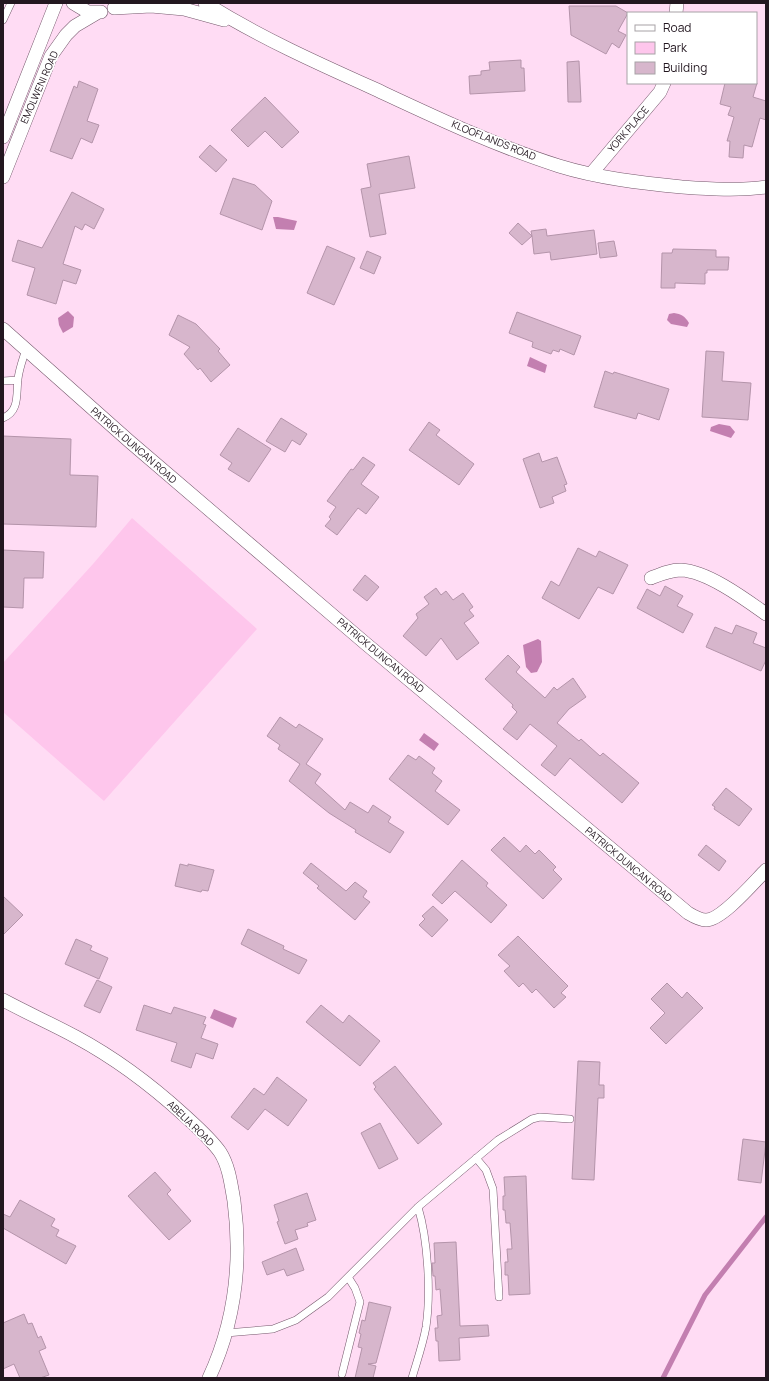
<svg xmlns="http://www.w3.org/2000/svg" width="769" height="1381" font-family="Manrope,sans-serif">
<rect width="100%" height="100%" fill="#ffdcf4"/>
<path fill="#fec6ec" d="M132,518l125,111 -153,172 -101,-89v-49l90,-99z"/>
<path fill="#c37fb0" d="M273,217h5l19,4 -3,9 -18,-1z
M68,311l6,6 -1,10 -10,6 -4,-8 -1,-7z
M674,313c7,1 11,3 15,10l-2,4 -16,-3 -4,-4 2,-6z
M530,357l17,8 -2,8 -18,-7z
M719,424l11,2 5,6 -4,6 -21,-7 1,-4z
M538,639l3,2 1,21 -5,10 -6,1 -5,-6 -3,-22z
M424,733l15,11 -5,7 -15,-11z
M214,1009l23,9 -4,10 -23,-10z"/>
<g fill="none" stroke-linecap="round" stroke-linejoin="round">
<path stroke="#c37fb0" stroke-width="5" d="M663,1378l42,-83 61,-78"/>
</g>
<path fill="#d7b6cc" stroke="#b494aa" d="M569,6h47l12,7 -10,18 8,4 -7,13 -7,-5 -6,11 -35,-19z
M521,60v8h3l1,23 -55,3 -1,-18 12,-1v-4l9,-1 -1,-8z
M579,61l2,41h-13l-1,-40z
M79,81l19,8 -11,32 12,4 -7,18 -11,-5 -9,21 -22,-8 24,-65 3,2z
M725,83h32l-4,14 13,4v19l-6,-2 -8,29 -8,-2 -1,13 -14,-1 1,-16h-3l7,-24 -6,-2 3,-8 -11,-3z
M265,97l34,35 -17,16 -17,-17 -17,16 -17,-17z
M210,145l17,15 -11,12 -17,-15z
M409,156l6,32 -36,6 7,40 -16,3 -9,-48 10,-2 -4,-23z
M233,178l22,7 17,16 -10,29 -42,-16z
M72,192l32,17 -10,20 -9,-5 -3,6 -7,-4 -12,38 18,6 -5,14 -13,-4 -7,24 -29,-9 8,-27 -23,-7 6,-21 24,8z
M518,223l14,13 -1,-5 15,-2 1,7 47,-6 3,24 -46,6 -1,-8 -16,2 -2,-18 -10,9 -13,-12z
M614,241l3,15 -17,2 -2,-15z
M327,246l28,12 -21,47 -27,-12z
M673,249l43,1v7h13l-1,13h-21v3h-2v11l-30,-1v5h-14l1,-35h10z
M367,251l14,6 -7,17 -14,-6z
M517,312l64,24 -7,19 -14,-6 -1,3 -6,-2 -2,4 -19,-7 1,-5 -24,-9z
M178,315l18,9 24,25 -2,2 12,14 -19,17 -11,-14 -2,2 -14,-16 6,-7 -21,-12z
M706,351l18,1 -2,29 29,2 -3,37 -46,-3z
M605,371l8,3 1,-2 55,17 -10,31 -21,-7 -2,6 -42,-12z
M281,418l26,16 -7,11 -8,-5 -7,12 -19,-11z
M429,422l11,8 -4,5 38,29 -15,21 -50,-35z
M238,428l33,21 -22,33 -21,-13 4,-6 -12,-8z
M3,436l68,3 -1,36 28,1 -2,51 -93,-3z
M539,453l3,9 15,-5 10,27 -3,1 2,6 -14,6 2,6 -14,5 -17,-49z
M363,457l12,8 -14,19 18,13 -13,17 -8,-6 -21,27 -12,-9 6,-7 -2,-2 7,-10 -9,-6 24,-32 2,1z
M578,548l18,9 3,-6 29,14 -15,29 -15,-7 -19,32 -37,-21 9,-17 8,5z
M3,550l41,2 -1,26h-19l-1,30 -20,-1z
M365,575l14,12 -12,14 -14,-11z
M665,586l18,10 -6,10 16,8 -10,19 -46,-25 10,-19 13,7z
M436,588l5,7 5,-4 7,9 10,-7 10,14 -4,3 5,6 -10,7 15,20 -22,17 -16,-22 -15,18 -23,-20 15,-18 -2,-4 13,-10 -5,-7z
M736,625l21,8 -4,10 13,5v12l-5,11 -55,-24 9,-20 17,7z
M508,655l12,12 -4,5 29,26 9,-11 3,3 16,-12 13,19 -17,12 -12,14 22,18 2,-2 19,17 3,-3 36,30 -17,20 -52,-45 -15,18 -14,-11 16,-19 -27,-22 -13,16 -14,-11 14,-17 -5,-5 1,-2 -28,-26z
M280,717l16,11 3,-4 24,15 -17,25 15,10 -6,9 30,27 5,-8 18,11 5,-8 18,12 -3,5 16,10 -14,21 -35,-21 1,-2 -27,-17 -40,-32 11,-17 -22,-15 2,-4 -13,-9z
M408,755l8,5 3,-4 16,12 -3,5 10,8 -7,10 25,19 -12,15 -59,-46z
M726,788l26,21 -13,17 -25,-17 1,-2 -3,-2z
M504,837l16,15 6,-7 9,9 4,-4 17,17 -3,3 9,9 -19,20 -52,-49z
M706,845l20,16 -7,10 -21,-16z
M462,860l26,23 -2,3 21,19 -16,18 -36,-32 -13,13 -10,-9z
M311,863l35,28 9,-9 12,9 -4,6 7,5 -15,18 -38,-32 2,-2 -16,-13z
M180,864l8,2v-2l26,6 -6,21 -6,-1 -1,2 -26,-6z
M3,896l20,19 -20,20z
M433,906l15,14 -16,17 -13,-12 6,-6 -3,-3z
M248,929l36,17 -1,3 24,11 -8,14 -58,-30z
M518,936l50,50 -7,7 5,4 -12,11 -18,-19 -4,4 -9,-10 -4,4 -15,-16 6,-5 -12,-11z
M76,939l16,7 -2,4 18,8 -9,21 -34,-15z
M97,980l15,7 -12,26 -16,-7z
M667,983l15,15 5,-6 16,16 -37,36 -16,-16 15,-15 -14,-14z
M144,1005l27,9 3,-7 32,10 -3,7 3,1 -5,13 17,6 -5,15 -17,-6 -5,15 -20,-7 6,-18 -41,-13z
M321,1005l22,18 6,-8 31,26 -20,25 -54,-44z
M578,1061l22,1 -1,23h5v13h-6l-4,82 -22,-1z
M395,1066l47,58 -24,20 -44,-55 2,-2 -3,-4z
M277,1077l30,23 -19,26 -23,-17 -17,21 -17,-13 23,-29 10,7z
M380,1123l18,36 -19,10 -18,-36z
M743,1139l23,3 -5,41 -23,-3z
M155,1172l16,18 -4,4 24,27 -22,19 -41,-44z
M526,1176l4,118 -21,1 -1,-20h-3v-13h3l-1,-13h5l-2,-26h-4l-1,-13h-2v-14h2l-1,-19z
M307,1193l9,27 -9,3 1,3 -13,4 3,9 -13,5 -8,-22 2,-1 -5,-16z
M20,1200l35,19 -4,7 8,4 -3,6 20,10 -10,18 -63,-36v-14l7,3z
M456,1242l4,84 28,-1 1,11 -30,2 1,22 -21,1 -1,-20h-2l-1,-13h3l-1,-12 5,-1 -2,-26 -4,1 -1,-14h-2l-1,-13h3l-1,-20z
M296,1248l8,22 -17,6 -3,-7 -17,6 -5,-13z
M369,1302l22,5 -15,56 -8,1 8,2 -3,12h-18l7,-30 -4,-1 3,-13 -2,-1 3,-13 3,1z
M24,1314l4,10 4,-1 6,15 3,-2 5,12 -7,3 10,24 -9,3h-20l-6,-14 -11,5v-46z"/>
<g fill="none" stroke-linecap="round" stroke-linejoin="round">
<defs>
<path id="service" d="M3,20l8,-17
M3,381l15,-1
M3,418c17,-7 13,-24 15,-39 1,-10 5,-20 8,-30
M476,1158l10,12 7,19 6,108
M226,1333l47,-4 23,-9 32,-23 90,-90 80,-67 34,-21 8,-2 30,2
M342,1374l18,-72 -5,-14 -7,-11
M412,1378c5,-17 11,-34 14,-51 5,-34 2,-87 -8,-120"/>
<path id="minor" d="M73,3l15,9h13
M205,3c54,34 112,60 170,86 60,28 121,57 184,77 39,12 82,17 123,21 28,2 56,4 84,0
M114,8l37,-2 33,3 40,11
M676,13l1,-10
M3,137l53,-134
M591,174l69,-82 4,-9
M3,177l48,-121 15,-21 9,-9 22,-13
M3,329l126,112 236,202 323,270c5,3 12,7 18,7 16,0 48,-38 60,-50
M651,578c10,-4 19,-8 30,-8 26,1 64,29 85,44
M3,1000c24,13 49,24 73,37 39,21 75,48 108,78 12,11 26,23 36,37 9,14 11,32 14,49 8,61 1,121 -25,177"/>
</defs>
<use href="#service" stroke="#75586c" stroke-width="8"/>
<use href="#minor" stroke="#75586c" stroke-width="14"/>
<use href="#service" stroke="#fff" stroke-width="7"/>
<use href="#minor" stroke="#fff" stroke-width="13"/>
</g>
<g text-anchor="middle" stroke-width="3.5" stroke-linejoin="round" paint-order="stroke">
<g font-size="10" fill="#231720" stroke="#fff">
<text transform="translate(39 87) rotate(-66)" y="4">EMOLWENI ROAD</text>
<text transform="translate(628 129) rotate(-49)" y="4">YORK PLACE</text>
<text transform="translate(494 140) rotate(22)" y="4">KLOOFLANDS ROAD</text>
<text transform="translate(134 445) rotate(41)" y="4">PATRICK DUNCAN ROAD</text>
<text transform="translate(381 655) rotate(40)" y="4">PATRICK DUNCAN ROAD</text>
<text transform="translate(629 864) rotate(40)" y="4">PATRICK DUNCAN ROAD</text>
<text transform="translate(191 1123) rotate(44)" y="4">ABELIA ROAD</text>
</g>
</g>
<rect width="769" height="1381" fill="none" stroke="#231720" stroke-width="8"/>
<rect x="627" y="12" width="130" height="72" fill="#ffffff" stroke="#a7a2a6"/>
<rect x="635" y="25" width="20" height="6" fill="#ffffff" stroke="#a7a2a6"/>
<text x="663" y="32" font-size="12" fill="#231720">Road</text>
<rect x="635" y="42" width="20" height="12" fill="#fec6ec" stroke="#a7a2a6"/>
<text x="663" y="52" font-size="12" fill="#231720">Park</text>
<rect x="635" y="62" width="20" height="12" fill="#d7b6cc" stroke="#a7a2a6"/>
<text x="663" y="72" font-size="12" fill="#231720">Building</text>
</svg>
